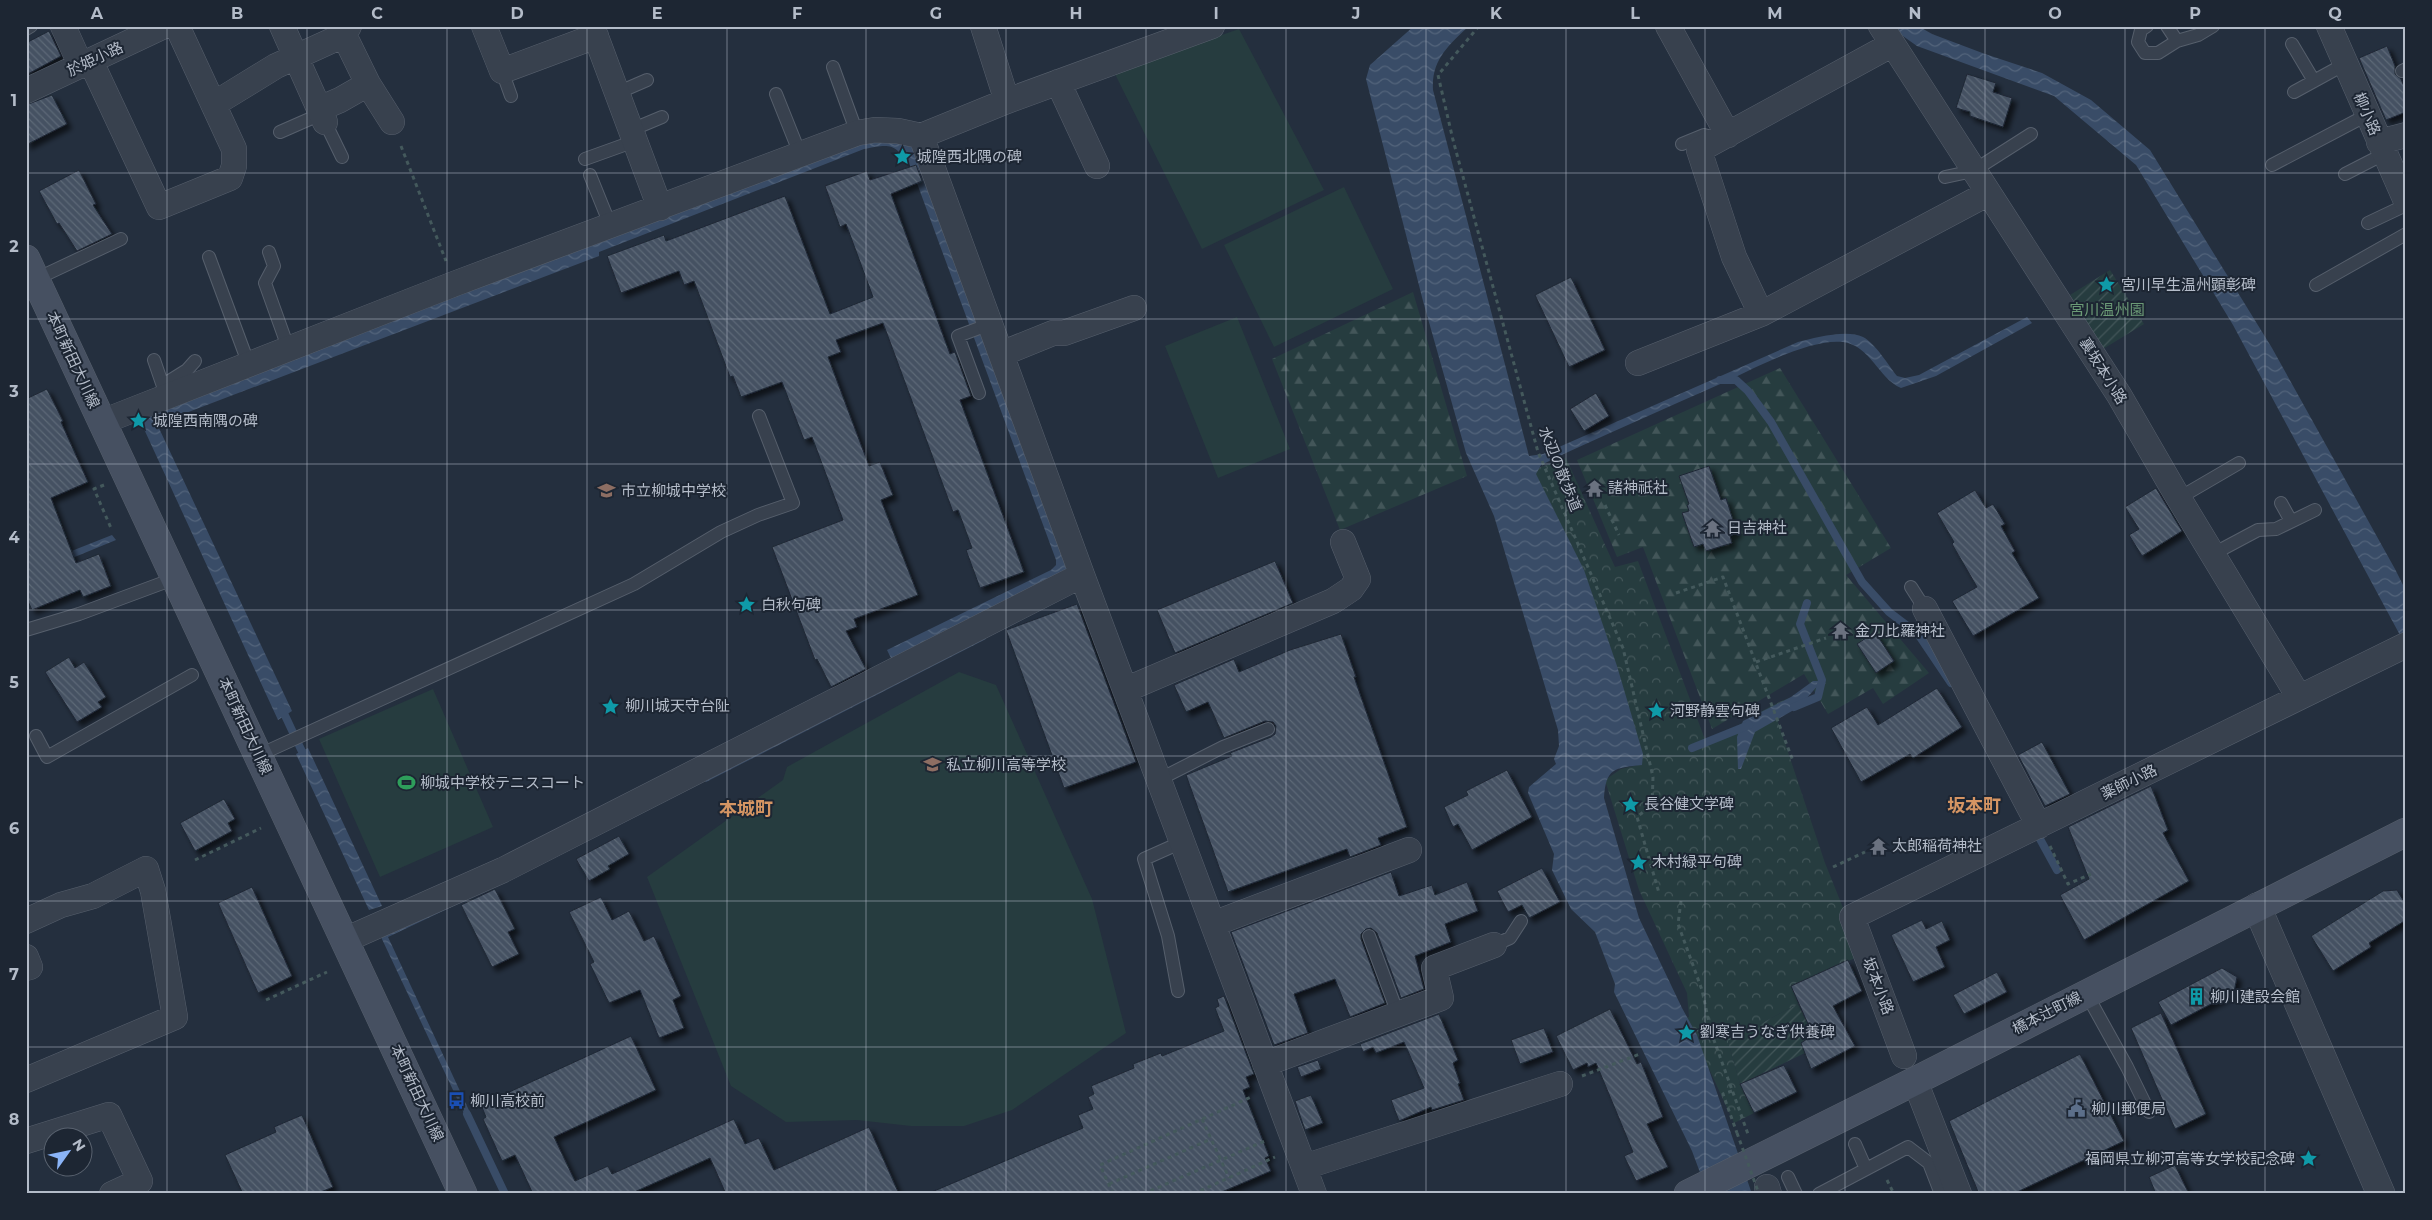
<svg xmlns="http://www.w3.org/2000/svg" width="2432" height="1220" font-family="Montserrat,'Noto Sans JP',sans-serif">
<defs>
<pattern id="forest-firs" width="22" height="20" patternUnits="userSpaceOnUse" patternTransform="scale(1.25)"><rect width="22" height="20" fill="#263c3f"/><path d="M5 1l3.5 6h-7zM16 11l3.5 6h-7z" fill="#435659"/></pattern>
<pattern id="park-crowns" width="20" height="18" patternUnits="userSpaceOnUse" patternTransform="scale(1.25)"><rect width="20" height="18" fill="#263c3f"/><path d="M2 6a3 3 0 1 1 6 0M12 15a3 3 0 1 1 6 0" fill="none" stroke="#435659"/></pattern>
<pattern id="garden-furrows" width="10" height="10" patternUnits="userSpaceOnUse" patternTransform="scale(1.25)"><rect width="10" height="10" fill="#263c3f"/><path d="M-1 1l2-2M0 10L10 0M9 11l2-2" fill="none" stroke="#435659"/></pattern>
<pattern id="water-waves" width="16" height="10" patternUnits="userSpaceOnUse" patternTransform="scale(1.25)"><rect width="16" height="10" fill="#394c67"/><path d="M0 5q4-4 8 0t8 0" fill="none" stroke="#53647b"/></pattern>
<pattern id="building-back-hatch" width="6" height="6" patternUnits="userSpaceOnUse" patternTransform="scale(1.25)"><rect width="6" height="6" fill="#455162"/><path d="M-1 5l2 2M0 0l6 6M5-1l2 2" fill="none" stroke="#5d6877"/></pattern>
<filter id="shadow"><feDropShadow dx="4.5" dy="4.5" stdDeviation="2.5" flood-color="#0009"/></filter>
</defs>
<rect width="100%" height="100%" fill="#242f3e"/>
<path fill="url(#forest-firs)" d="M1413,292l54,184 -127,54 -68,-171z
M1780,368l111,180 -45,27 83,98 -46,31 -10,-16 -45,26 -24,-40 -92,55 -69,-182 -26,10 -40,-97z"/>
<path fill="url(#park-crowns)" d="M1566,458l49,109 23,-6 68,181c30,-12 53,-33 83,-44l-11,24 47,141 37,92 -70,31 6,18 -70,37 12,43 14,29 -20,10 -35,-76 -27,-24 17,-6 -2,-24 -48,-103 -34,-110 16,-11 21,-5 -112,-293z"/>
<path fill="url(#garden-furrows)" d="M2110,270l34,54 -41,25 -33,-54z
M1798,1004l15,31 -12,8 4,10 -65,31 -12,-43z"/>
<path fill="#263c3f" d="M1239,29l85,161 -122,59 -88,-177z
M1344,187l49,102 -119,58 -50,-102z
M1237,317l53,132 -72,29 -53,-132z
M959,672l37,13 96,214 34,134 -114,77 -48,16h-53l-54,-6 -71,2 -55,-36 -84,-209 136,-97 4,-13z
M433,689l60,138 -113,50 -61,-138z"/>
<path fill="url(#water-waves)" d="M1414,26h55c-20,19 -38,34 -36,64l96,366 14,-2 255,-112c17,-4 48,-13 65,-5 12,6 26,29 34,39l8,2 14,-3 108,-58 5,6 -96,53 -35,12c-23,-10 -30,-42 -58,-46 -35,-4 -93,29 -125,43 -50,22 -100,44 -150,67l-27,13 -5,9 48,96 33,96 26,88 -1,11c-28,3 -36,3 -38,33l35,120 43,90 15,27 55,159h-44l-16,-43 -78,-159 1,-8 -20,-52 -24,-23 -19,-39 2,-16 -26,-61 1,-6 27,-23 -2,-5 5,-13 -1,-16 -64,-214 -28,-63 -43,-152 -57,-222 4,-14z
M1896,26h22l14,8 53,20 57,19 49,27 59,50 122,198 123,221 11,22v45l-5,1 -168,-312 -97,-160 -82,-69 -137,-50 -17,-12z
M882,134l31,13 159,424 -179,91 -6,-12 164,-80 5,-5v-5l-145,-393c-16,-23 -19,-24 -47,-18l-265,103v4l-442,168 135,287 -14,9 -140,-304z
M112,535l4,5 -90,37v-8z
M986,633v6l-280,143 -4,-4z
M1813,681h6l1,2 -21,24 -44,25 -14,37h-3l-1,-32 6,-16 48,-24z
M308,748l74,158 -13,4 -73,-156z
M517,876l-129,61 86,184 -5,3 -88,-187z"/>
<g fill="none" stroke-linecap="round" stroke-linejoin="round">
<path stroke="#394c67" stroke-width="8" d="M1720,380h16l12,11 23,31 91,160 27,30 29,22 33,49
M281,707l25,53
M1794,707l24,-10 4,-17 -22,-56 7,-21
M1692,748l57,-23
M2035,830l22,40
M467,1114l38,80"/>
</g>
<path fill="url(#building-back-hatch)" stroke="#1f2835" filter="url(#shadow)" d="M49,31l12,25 -35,19v-32z
M2387,46l8,20v8l6,5 5,12v21l-20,8 -27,-62z
M1967,74l29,9 -3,9 19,6 -9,29 -33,-11v-4l-14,-4z
M52,95l15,29 -41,21v-40z
M916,165l6,16 -31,13 59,160 5,-2 16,44 -11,4 64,172 -44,16 -14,-38 6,-2 -14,-38 -5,2 -70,-189 -47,17 5,12 -13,5 41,109 11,-4 13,33 -12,5 37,95 -64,24 3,8 -11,4 20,38 -35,18 -14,-28 -2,1 -43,-113 71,-27 -31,-83 -8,3 -22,-58 -41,15 -8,-21 -3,1 -36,-96 -10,4 -5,-14 -58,22 -14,-37 57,-21 2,6 119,-45 45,118 43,-17 -27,-73 -6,3 -15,-41 42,-15 3,9z
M79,170l17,34 -3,1 19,29 -35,17 -18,-28 -2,1 -18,-33z
M1571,277l34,73 -36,17 -34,-72z
M47,389l16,32 -2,1 27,60 -37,16 25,65 23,-9 12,32 -28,11 -3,-7 -48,20 -6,-13v-198z
M1596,393l13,23 -25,15 -14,-22z
M1709,466l12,34 5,-2 11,35 -7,3 2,7 -26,8 -3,-7 -9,3 -12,-34 7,-2 -2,-6 2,-1 -10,-28z
M2156,488l26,43 -40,25 -13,-21 10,-6 -14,-22z
M1975,490l11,18 7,-4 12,20 -4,2 14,25 -3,2 27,45 -66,38 -21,-35 25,-14 -25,-43 2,-2 -17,-29z
M1275,561l18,42 -118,50 -18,-43z
M1077,604l59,158 -72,26 -58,-158z
M1875,632l19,29 -18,12 -19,-29z
M1341,634l15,43h-2l53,150 -29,11 3,7 -31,12 -3,-8 -119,43 -42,-117 46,-19 -2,-3 41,-16 4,-3 1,-8 -3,-4 -8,-1 -41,17 -16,-36 -22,10 -12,-27 60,-26 5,13 51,-22z
M69,657l6,11 9,-6 22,35 -8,5 4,5 -25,15 -32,-50z
M1937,688l25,39 -49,31 -3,-4 -49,28 -30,-54 36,-21 11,18z
M2042,742l28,52 -25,12 -27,-51z
M1507,770l25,47 -60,33 -14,-26 -5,3 -9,-20 24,-12 -2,-4z
M2151,786l17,44 -5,3 26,48 -105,59 -24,-45 29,-16 -21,-52z
M224,799l11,20 -7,4 4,8 -37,20 -15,-28z
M619,836l10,18 -21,12 2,3 -21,12 -13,-22z
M1542,868l18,34 -31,16 -7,-13 -14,7 -11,-21z
M1391,872l8,24 33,-11 3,10 32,-13 11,29 -33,13 6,18 -36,14 9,33 -23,9 -24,-65 -6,-5 -5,1 -5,5v5l24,64 -35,14 -15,-38 -41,15 14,39 -34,12 -43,-113z
M252,887l40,89 -34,17 -40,-90z
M495,889l20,40 -7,3 11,22 -27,13 -31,-62z
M2397,890l9,15v15l-37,23 2,4 -38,24 -22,-35 72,-45z
M601,897l11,23 17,-9 15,30 10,-5 27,60 -8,4 11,28 -25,10 -19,-48 -31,13 -19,-39 4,-2 -25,-50z
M1922,920l4,9 16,-8 8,19 -14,7 9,20 -32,15 -22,-47z
M1848,960l14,31 -29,15 22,40 -44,23 -10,-26 12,-8 -22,-49z
M2222,968l15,9 -3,15 -63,33 -13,-23z
M1997,972l10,20 -43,22 -11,-19z
M1224,996l30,78 -8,3 4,10 -7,3 26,66 -4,2 6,13 -54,23h-290l156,-66 -5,-13 15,-6 -5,-12 6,-3 -3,-8 43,-18 -1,-4 28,-11 1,3 62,-25 -9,-23 4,-2 -2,-7z
M1610,1009l27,55 4,-2 22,55 -16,7 21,43 -32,14 -12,-25 9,-4 -37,-89 -8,4 -1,-4 -14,7 -17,-34z
M2161,1013l45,101 -31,15 -44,-101z
M1439,1014l19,46 -5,3 7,20 -2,1 6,16 -32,10 -1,-3 -32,14 -8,-21 33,-12 -20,-46 -28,11 -3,-6 -10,5 -3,-8z
M1544,1028l9,24 -33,12 -9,-24z
M631,1036l25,54 -102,47 21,44 33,-15 4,8 122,-55 11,25 14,-6 15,32 95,-43 30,67h-173l-16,-36 -80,36h-97l-18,-39 -13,6 -19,-42 3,-2 -5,-12z
M2080,1054l44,87 -111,53h-34l-30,-73z
M1318,1060l3,9 -20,8 -4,-10z
M1784,1065l13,27 -43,21 -14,-29z
M1311,1095l12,28 -18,7 -10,-29z
M302,1115l31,72 -17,7h-73l-18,-39 51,-23 -2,-5z
M2175,1165l14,29h-33l-7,-17z"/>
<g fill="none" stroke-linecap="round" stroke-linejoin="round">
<defs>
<path id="service" d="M2147,26l-6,4 -3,12 7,11h13l19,-12 21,-6 15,-9
M2167,26l10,15
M26,29l5,-3
M2292,44l22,37
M833,67l24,66
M502,71l9,25
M2402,71l4,-2
M2294,92l51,-28
M617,93l30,-13
M776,94l24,60
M325,122l17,35
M631,130l31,-13
M280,132l41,-18
M1682,144l22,-9 4,1
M585,159l50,-18
M2272,165l95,-50
M2345,174l39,-20
M590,175l21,52
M1945,177l28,-6 58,-37
M2368,223l38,-18
M269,252l5,14 -9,17 24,67
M209,257l40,108
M36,279l85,-40
M2316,285l90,-51
M154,360l11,32
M163,385l24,-15 8,-9
M979,393l-21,-57 32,-12
M2179,498l60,-35
M2281,503l10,18
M2213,554l45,-24 18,-1 39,-19
M1911,587l14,22
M26,630l53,-16 97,-36
M36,736l11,21 145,-82
M259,755l375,-171 87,-52 37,-17 35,-12 -34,-87
M1158,780l65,-33 45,-18
M1369,936l29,78
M1494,945l16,-7 11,-17
M1178,991l-10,-55 -24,-77 38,-17
M2086,993l41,74 22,45
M1855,1144l11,25
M1788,1177l8,17
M1819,1194l89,-47 21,16 12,31"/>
<path id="minor" d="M63,26l18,40
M282,26l43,96
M484,26l18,45 94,-35
M592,26l68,182
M983,26l24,75
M1668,26l60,109
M1881,26l238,369 56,97 124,205
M2329,26l77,175
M344,35l24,49 24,38
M91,62l68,145 71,-29 4,-12v-17l-57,-123
M1058,82l39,84
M26,91l138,-65
M214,104l62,-38 68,-31 5,-9
M319,109l21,-9 28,-16
M921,136l161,439 232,619
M2379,142l27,-7
M1761,314l-27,-57 -35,-107 192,-105
M1001,354l52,-21h11l70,-25
M1638,363l123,-49 226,-120
M102,422l352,-138 403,-151 18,-3 23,1 23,5 86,-35 205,-75
M1925,609l114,217
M1125,690l208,-89 18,-12 7,-10 -15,-37
M26,921l35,-16 32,-9 53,-27 7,22 22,126 -149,63
M1213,924l196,-74
M345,940l158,-70 579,-295
M26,957l4,10 -4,1
M1904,1056l-52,-139 554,-272
M1265,1064l176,-66 -7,-30 60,-23
M1915,1081l44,113
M26,1141l83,-26 31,66 -28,13
M1304,1167l256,-83
M1767,1187l2,7"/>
<path id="tertiary" d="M2257,907l124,287"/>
<path id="secondary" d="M26,259l437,935
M1688,1194l227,-113 491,-249"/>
</defs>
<use href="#service" stroke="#565f6c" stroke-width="14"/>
<use href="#minor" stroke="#565f6c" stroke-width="26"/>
<use href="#tertiary" stroke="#565f6c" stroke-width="29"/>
<use href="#secondary" stroke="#565f6c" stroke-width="29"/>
<path stroke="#44595c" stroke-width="3" stroke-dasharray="4 4" stroke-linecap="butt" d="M1479,26l-41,49 15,65 85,312 85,196 30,129 -1,28 -15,12 22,76
M401,146l45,115
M104,485l-10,4 17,39
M1605,505l14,30
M1676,593l47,-16 70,184
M1756,662l70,-24
M2050,846l18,38 23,-10
M195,860l66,-32
M1833,867l32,-15
M1681,901l-3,23 24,66 9,42 37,102
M266,1000l61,-28
M1582,1076l58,-22
M1732,1091l-9,3 14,39
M1202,1119l27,59
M1887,1180l6,12
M1109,1184l102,-45
M1113,1194l-13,-29 151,-68
M1143,1194l124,-54
M1193,1194l82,-37"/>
<use href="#service" stroke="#38414e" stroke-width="12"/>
<use href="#minor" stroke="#38414e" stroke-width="25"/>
<use href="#tertiary" stroke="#38414e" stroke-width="28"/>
<use href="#secondary" stroke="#465061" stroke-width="28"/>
<path stroke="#44595c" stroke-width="3" stroke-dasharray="4 4" stroke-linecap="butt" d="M1737,1133l22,61"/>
</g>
<path fill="none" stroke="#b4bcc9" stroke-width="1" stroke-opacity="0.55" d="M167,26v1168M307,26v1168M447,26v1168M587,26v1168M727,26v1168M866,26v1168M1006,26v1168M1146,26v1168M1286,26v1168M1426,26v1168M1566,26v1168M1705,26v1168M1845,26v1168M1985,26v1168M2125,26v1168M2265,26v1168M26,173h2380M26,319h2380M26,464h2380M26,610h2380M26,756h2380M26,901h2380M26,1047h2380"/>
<defs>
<symbol id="sight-bare" viewBox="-9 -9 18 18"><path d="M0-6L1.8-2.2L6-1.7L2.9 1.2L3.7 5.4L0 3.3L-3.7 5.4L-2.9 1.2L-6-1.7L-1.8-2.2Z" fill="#0f9aa8" stroke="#1d2633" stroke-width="2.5" paint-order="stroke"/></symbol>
<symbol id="temple-bare" viewBox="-9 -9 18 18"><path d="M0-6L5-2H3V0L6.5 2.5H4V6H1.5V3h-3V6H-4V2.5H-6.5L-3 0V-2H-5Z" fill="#6b7280" stroke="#1d2633" stroke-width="2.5" paint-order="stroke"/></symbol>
<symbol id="school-bare" viewBox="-9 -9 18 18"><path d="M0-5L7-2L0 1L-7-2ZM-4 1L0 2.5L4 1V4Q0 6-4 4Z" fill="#8d6e63" stroke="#1d2633" stroke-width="2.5" paint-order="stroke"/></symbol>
<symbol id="stadium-bare" viewBox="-9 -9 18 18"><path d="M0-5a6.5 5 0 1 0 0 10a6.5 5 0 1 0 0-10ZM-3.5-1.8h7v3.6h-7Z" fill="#2e9e5b" stroke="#1d2633" stroke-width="2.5" paint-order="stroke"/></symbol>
<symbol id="building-bare" viewBox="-9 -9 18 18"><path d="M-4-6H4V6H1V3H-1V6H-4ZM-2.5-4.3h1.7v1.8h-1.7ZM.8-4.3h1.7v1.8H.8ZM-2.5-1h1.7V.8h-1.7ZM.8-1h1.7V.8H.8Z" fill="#0f9aa8" stroke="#1d2633" stroke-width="2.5" paint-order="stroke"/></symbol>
<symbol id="bus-bare" viewBox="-9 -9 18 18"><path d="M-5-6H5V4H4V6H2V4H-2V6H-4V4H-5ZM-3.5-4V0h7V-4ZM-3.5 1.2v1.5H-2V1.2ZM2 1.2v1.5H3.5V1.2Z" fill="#1a4fb4" stroke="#1d2633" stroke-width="2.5" paint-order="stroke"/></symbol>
<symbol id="civic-bare" viewBox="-9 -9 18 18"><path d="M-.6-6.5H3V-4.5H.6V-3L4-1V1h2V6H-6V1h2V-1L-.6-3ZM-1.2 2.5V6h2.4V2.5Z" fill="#5c6f8a" stroke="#1d2633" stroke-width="2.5" paint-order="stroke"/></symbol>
</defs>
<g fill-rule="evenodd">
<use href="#sight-bare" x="890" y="144" width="25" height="25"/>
<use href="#sight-bare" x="2094" y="272" width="25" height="25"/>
<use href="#sight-bare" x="126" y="408" width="25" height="25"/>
<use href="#temple-bare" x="1582" y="476" width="25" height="25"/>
<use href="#school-bare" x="594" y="478" width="25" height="25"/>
<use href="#temple-bare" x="1700" y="516" width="25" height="25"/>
<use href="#sight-bare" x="734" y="592" width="25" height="25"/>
<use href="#temple-bare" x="1828" y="618" width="25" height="25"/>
<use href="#sight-bare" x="598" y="694" width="25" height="25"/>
<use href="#sight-bare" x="1644" y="698" width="25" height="25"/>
<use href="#school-bare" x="920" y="752" width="25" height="25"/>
<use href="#stadium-bare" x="394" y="770" width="25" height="25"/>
<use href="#sight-bare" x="1618" y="792" width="25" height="25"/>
<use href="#temple-bare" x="1866" y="834" width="25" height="25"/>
<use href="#sight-bare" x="1626" y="850" width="25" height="25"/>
<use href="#building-bare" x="2184" y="984" width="25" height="25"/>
<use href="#sight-bare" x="1674" y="1020" width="25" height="25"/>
<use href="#bus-bare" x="444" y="1088" width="25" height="25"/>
<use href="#civic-bare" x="2064" y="1096" width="25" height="25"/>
<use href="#sight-bare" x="2296" y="1146" width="25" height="25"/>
</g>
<g text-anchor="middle" stroke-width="4" stroke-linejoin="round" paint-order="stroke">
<g font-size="15" fill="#b4bcc9" stroke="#1d2633">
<text transform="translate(95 59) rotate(-25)" y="5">於姫小路</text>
<text transform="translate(2367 114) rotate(67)" y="5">柳小路</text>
<text transform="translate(73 360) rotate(65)" y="5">本町新田大川線</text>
<text transform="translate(2103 371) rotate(58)" y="5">裏坂本小路</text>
<text transform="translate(1560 469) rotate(68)" y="5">水辺の散歩道</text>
<text transform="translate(245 726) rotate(65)" y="5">本町新田大川線</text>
<text transform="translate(2129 782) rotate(-26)" y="5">薬師小路</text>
<text transform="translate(1878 986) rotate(69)" y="5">坂本小路</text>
<text transform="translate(2047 1013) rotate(-27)" y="5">橋本辻町線</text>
<text transform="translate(417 1093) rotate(65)" y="5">本町新田大川線</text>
</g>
<g font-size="15" fill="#b4bcc9" stroke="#1d2633" text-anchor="start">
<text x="917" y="162">城隍西北隅の碑</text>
<text x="2121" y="290">宮川早生温州顕彰碑</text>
<text x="153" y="426">城隍西南隅の碑</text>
<text x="1608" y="493">諸神祇社</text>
<text x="621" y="496">市立柳城中学校</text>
<text x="1727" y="533">日吉神社</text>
<text x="761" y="610">白秋句碑</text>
<text x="1855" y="636">金刀比羅神社</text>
<text x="625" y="711">柳川城天守台阯</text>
<text x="1670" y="716">河野静雲句碑</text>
<text x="946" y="770">私立柳川高等学校</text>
<text x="420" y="788">柳城中学校テニスコート</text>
<text x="1644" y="809">長谷健文学碑</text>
<text x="1892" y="851">太郎稲荷神社</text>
<text x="1652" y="867">木村緑平句碑</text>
<text x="2210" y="1002">柳川建設会館</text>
<text x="1700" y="1037">劉寒吉うなぎ供養碑</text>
<text x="470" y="1106">柳川高校前</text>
<text x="2091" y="1114">柳川郵便局</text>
<text x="2295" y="1164" text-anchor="end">福岡県立柳河高等女学校記念碑</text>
</g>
<g font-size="15" fill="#6b9a76" stroke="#1d2633">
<text x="2107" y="315">宮川温州園</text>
</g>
<g font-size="18" font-weight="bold" fill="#d59563" stroke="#1d2633">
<text x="1974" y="812">坂本町</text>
<text x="746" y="815">本城町</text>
</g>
</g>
<rect width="2432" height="1220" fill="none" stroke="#1d2633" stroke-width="55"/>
<g transform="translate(68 1152) rotate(57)"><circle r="24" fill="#1d2633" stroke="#59626f"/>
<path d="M0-4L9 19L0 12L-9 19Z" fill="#8ab4f8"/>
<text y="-8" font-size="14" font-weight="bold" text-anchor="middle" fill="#b4bcc9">N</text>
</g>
<rect x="28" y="28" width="2376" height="1164" fill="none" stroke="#b4bcc9" stroke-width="2"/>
<g font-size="16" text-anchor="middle" font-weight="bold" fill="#b4bcc9">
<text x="97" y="19">A</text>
<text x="237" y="19">B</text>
<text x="377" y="19">C</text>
<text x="517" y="19">D</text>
<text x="657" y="19">E</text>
<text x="797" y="19">F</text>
<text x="936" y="19">G</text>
<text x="1076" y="19">H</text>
<text x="1216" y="19">I</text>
<text x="1356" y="19">J</text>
<text x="1496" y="19">K</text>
<text x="1635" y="19">L</text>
<text x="1775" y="19">M</text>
<text x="1915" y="19">N</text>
<text x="2055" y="19">O</text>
<text x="2195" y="19">P</text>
<text x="2335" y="19">Q</text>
<text x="14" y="106">1</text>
<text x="14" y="252">2</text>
<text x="14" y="397">3</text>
<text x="14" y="543">4</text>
<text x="14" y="688">5</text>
<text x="14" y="834">6</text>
<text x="14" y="980">7</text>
<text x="14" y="1125">8</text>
</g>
</svg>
